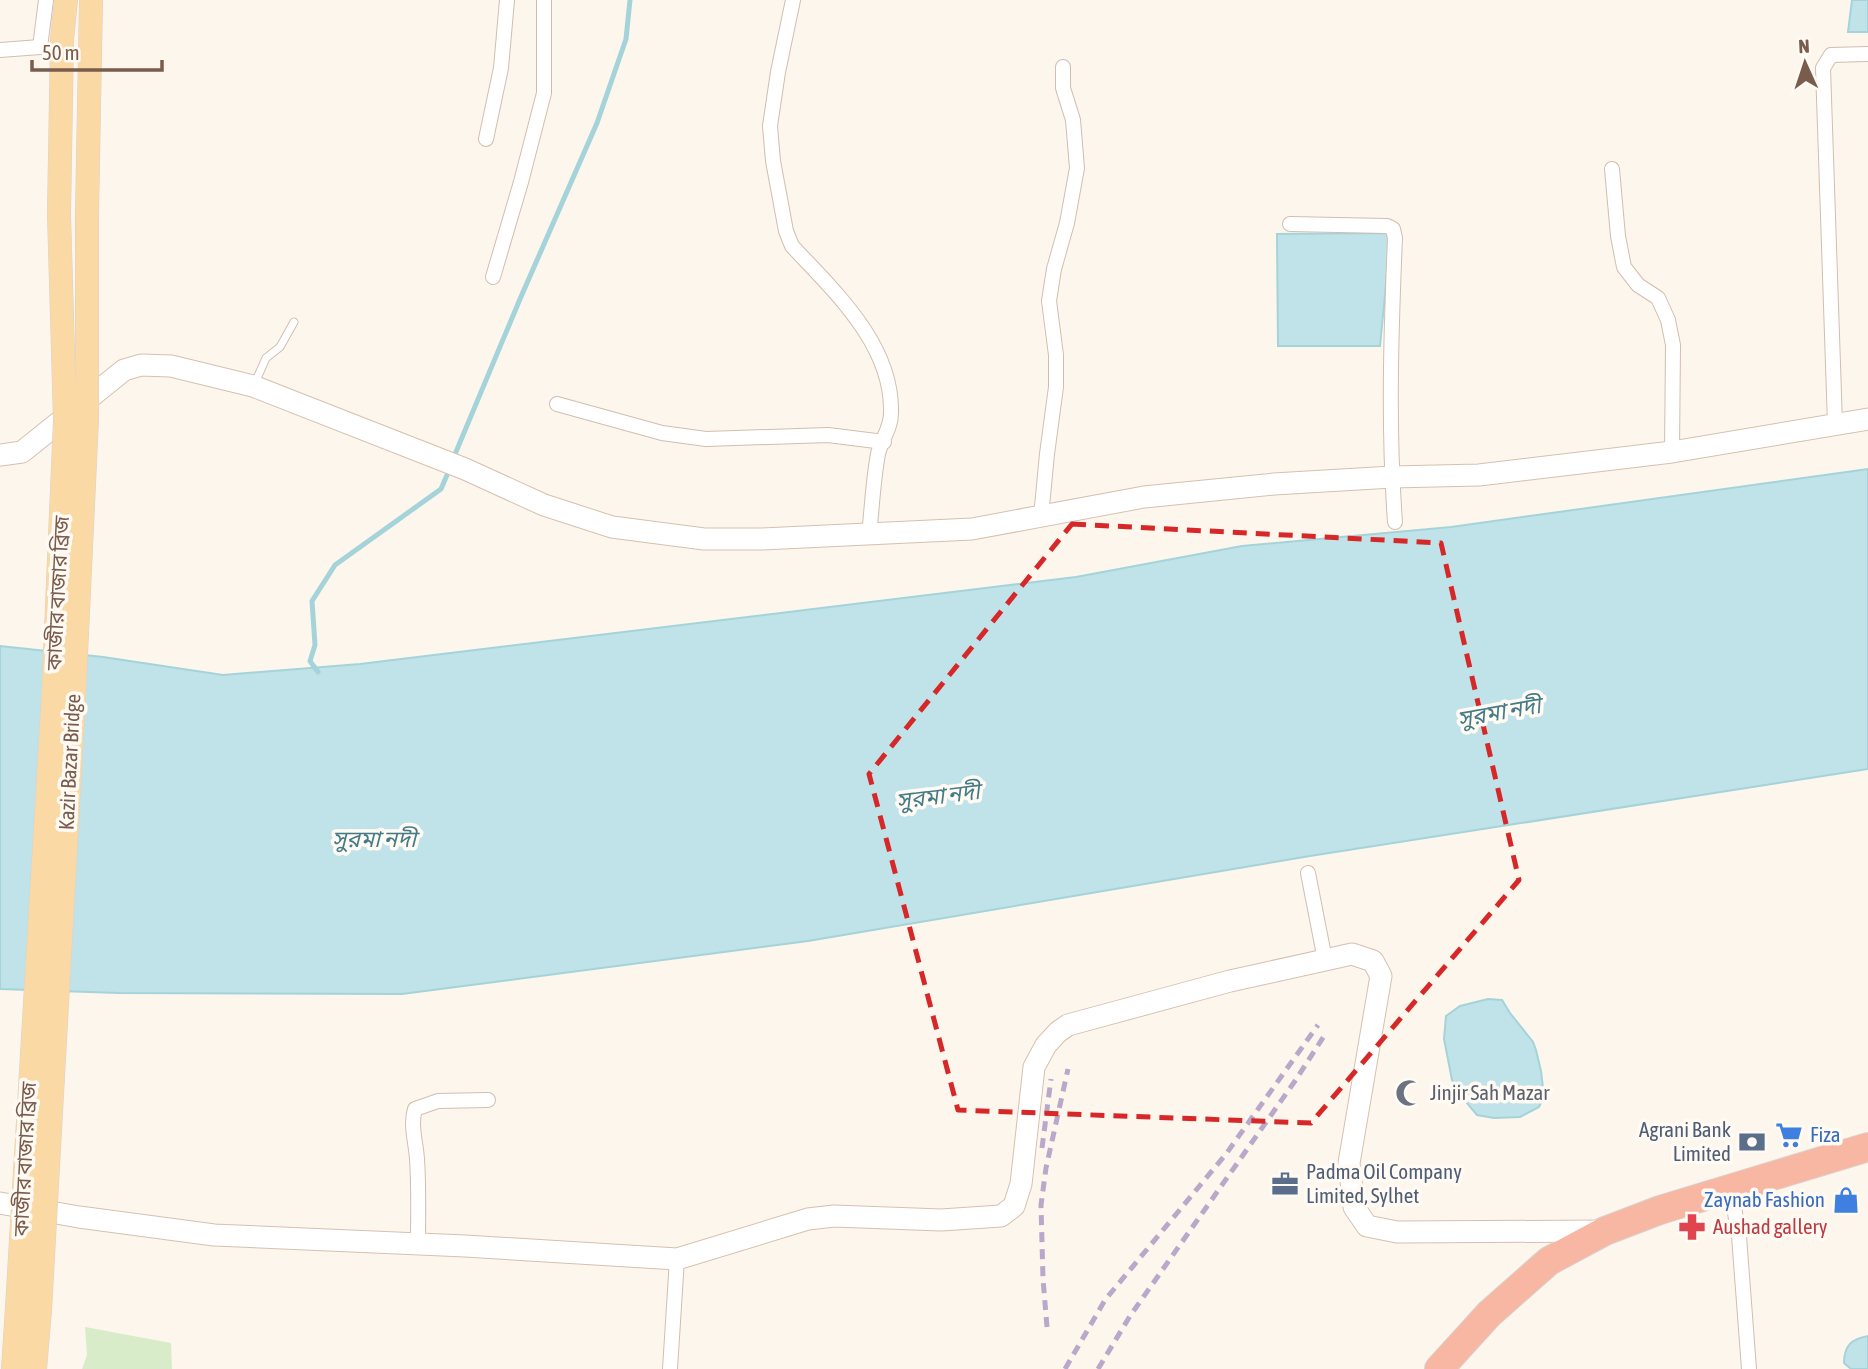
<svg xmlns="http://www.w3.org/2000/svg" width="1868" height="1369" font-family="'Asap Condensed','Noto Sans Bengali',sans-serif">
<rect width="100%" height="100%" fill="#fdf6ec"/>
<path fill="#d8ecc9" d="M85,1327l86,16 1,26h-90l5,-14z"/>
<path fill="#bfe3e8" stroke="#a5d3da" stroke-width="2" d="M1852,0h16v32h-20z
M1391,233l-11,113h-102l-1,-112z
M1868,469v300l-558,87 -502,85 -406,53 -283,-1 -119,-4v-343l103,11 120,18 137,-11 716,-87 166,-31 209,-19z
M1488,999l14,1 8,13 23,29 3,8 5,21 3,25 -5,11 -19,10 -26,1 -17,-3 -11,-13 -14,-22 -8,-41 2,-23 14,-10z
M1868,1336v33h-17l-7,-6c0,-18 8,-24 24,-27z"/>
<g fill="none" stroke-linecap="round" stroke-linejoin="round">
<path stroke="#a5d3da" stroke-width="5" d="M453,459l67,-160 77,-176 29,-84 4,-39
M318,672l-8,-11 5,-16 -3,-44 23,-36 106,-76 9,-21"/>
<defs>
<path id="lane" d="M255,383l11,-25 14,-11 14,-25"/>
<path id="street" d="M793,0l-15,72 -8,54 3,35 13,70 6,15c43,46 101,99 99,167 0,16 -10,27 -13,41 -5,27 -6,54 -9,81
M0,50l40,-3 6,-47
M486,139l15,-71 6,-68
M1612,169l6,67 6,31 14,18 20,13 10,22 5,25 -1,107
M1290,224l97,2 6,3 2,9c-4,95 -7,190 0,284
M493,277l28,-95 23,-89v-93
M557,404l105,29 44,6 122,-4 56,7
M1835,424l-12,-356 8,-13 37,-1
M1041,517l6,-63 9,-67v-32l-7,-54 5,-32 13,-46 10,-55 -4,-48 -10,-32v-21
M1308,873l17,87
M1731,1190l8,46 10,133
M418,1244c0,-28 1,-56 -1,-85 -1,-16 -7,-34 -2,-50l23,-8 50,-1
M670,1369l7,-110"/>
<path id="secondary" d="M0,455l22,-3 102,-82 17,-5 30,1 82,20 212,83 79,36 68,22 92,12h58l210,-10 172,-32 130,-13 118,-7 87,-2 193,-23 196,-33
M0,1203l79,14 135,18 251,11 212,13 131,-40 26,-3 107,4 60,-4 13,-10 7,-22 13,-117 12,-22 12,-13 10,-7 162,-44 122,-27 21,7 8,15 -32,187 5,44 13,19 30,6 206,-1"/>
<path id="primary" d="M87,213l4,-213
M59,214l3,-175 4,-39
M13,1369l4,-61
M35,1369l5,-59"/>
<path id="highway" d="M1439,1369l50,-55 60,-53 56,-30 55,-21 208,-63"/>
</defs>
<use href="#lane" stroke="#d1beb0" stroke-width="9"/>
<use href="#street" stroke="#d1beb0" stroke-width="16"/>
<use href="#secondary" stroke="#d6c0b0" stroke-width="23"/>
<use href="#primary" stroke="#dad1cd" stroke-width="24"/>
<use href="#highway" stroke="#dad1cd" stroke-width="30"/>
<use href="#lane" stroke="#fff" stroke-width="7"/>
<use href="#street" stroke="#fff" stroke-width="14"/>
<use href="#secondary" stroke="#fff" stroke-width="21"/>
<use href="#primary" stroke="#fbd9a5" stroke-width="23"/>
<use href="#highway" stroke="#f7b7a3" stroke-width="28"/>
<path stroke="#b9a8c9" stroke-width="5" stroke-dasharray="10 7" stroke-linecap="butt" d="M1042,1148l9,-69
M1047,1327l-4,-48 -2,-74 5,-37 22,-99
M1065,1369l40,-69 121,-146 92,-129
M1098,1369l32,-53 165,-235 31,-48"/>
<defs>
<path id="primary-bridge" d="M17,1308l36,-609 12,-279 -6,-206
M40,1310l34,-613 13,-278v-206"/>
</defs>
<use href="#primary-bridge" stroke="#dad1cd" stroke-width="24" stroke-linecap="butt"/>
<use href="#primary-bridge" stroke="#fbd9a5" stroke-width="23"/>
</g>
<path fill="none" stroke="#d62828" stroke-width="5" stroke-dasharray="14 9" stroke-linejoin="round" d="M1072,524l369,19 78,337 -208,243 -353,-13 -89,-336z"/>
<defs>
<symbol id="mosque-bare" viewBox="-9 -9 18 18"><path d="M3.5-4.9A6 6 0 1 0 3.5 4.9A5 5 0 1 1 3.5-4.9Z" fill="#6b7280" stroke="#fffaf3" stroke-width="2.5" paint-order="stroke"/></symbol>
<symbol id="supermarket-bare" viewBox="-9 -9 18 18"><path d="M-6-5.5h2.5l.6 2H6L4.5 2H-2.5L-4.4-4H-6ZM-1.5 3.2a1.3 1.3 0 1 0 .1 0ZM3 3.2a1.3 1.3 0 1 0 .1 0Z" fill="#3f7fe0" stroke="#fffaf3" stroke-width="2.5" paint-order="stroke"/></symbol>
<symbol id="bank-bare" viewBox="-9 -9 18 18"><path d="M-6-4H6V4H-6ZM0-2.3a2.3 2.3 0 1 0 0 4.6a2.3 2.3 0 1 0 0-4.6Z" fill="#5c6f8a" stroke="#fffaf3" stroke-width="2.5" paint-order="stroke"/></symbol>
<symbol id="office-bare" viewBox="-9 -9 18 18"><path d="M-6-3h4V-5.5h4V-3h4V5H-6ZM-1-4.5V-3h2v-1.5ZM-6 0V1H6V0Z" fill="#5c6f8a" stroke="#fffaf3" stroke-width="2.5" paint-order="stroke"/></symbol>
<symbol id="shop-bare" viewBox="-9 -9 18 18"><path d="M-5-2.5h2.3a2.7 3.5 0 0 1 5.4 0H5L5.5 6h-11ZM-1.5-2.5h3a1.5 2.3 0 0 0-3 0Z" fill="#3f7fe0" stroke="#fffaf3" stroke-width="2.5" paint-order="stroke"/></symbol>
<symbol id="pharmacy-bare" viewBox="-9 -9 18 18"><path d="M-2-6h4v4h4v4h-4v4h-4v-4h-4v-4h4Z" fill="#e0444e" stroke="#fffaf3" stroke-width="2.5" paint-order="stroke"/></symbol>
</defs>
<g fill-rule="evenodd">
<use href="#mosque-bare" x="1390" y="1074" width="38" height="38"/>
<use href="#supermarket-bare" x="1770" y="1116" width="38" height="38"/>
<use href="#bank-bare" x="1733" y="1123" width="38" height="38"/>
<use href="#office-bare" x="1266" y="1165" width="38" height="38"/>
<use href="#shop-bare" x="1827" y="1181" width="38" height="38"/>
<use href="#pharmacy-bare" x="1673" y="1208" width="38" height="38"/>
</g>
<g text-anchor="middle" stroke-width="7" stroke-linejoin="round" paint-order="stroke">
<g font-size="21" fill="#7a5c4d" stroke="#fffaf3">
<text transform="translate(58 593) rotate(-87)" y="7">কাজীর বাজার ব্রিজ</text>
<text transform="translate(70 762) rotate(-87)" y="7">Kazir Bazar Bridge</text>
<text transform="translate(25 1159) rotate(-87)" y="7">কাজীর বাজার ব্রিজ</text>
</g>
<g font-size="21" fill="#5b616d" stroke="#fffaf3" text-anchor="start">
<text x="1430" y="1100">Jinjir Sah Mazar</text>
</g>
<g font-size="21" fill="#4e5e75" stroke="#fffaf3" text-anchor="end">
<text x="1731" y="1137">Agrani Bank<tspan x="1731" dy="24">Limited</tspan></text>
<text x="1306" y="1179" text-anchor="start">Padma Oil Company<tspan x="1306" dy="24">Limited, Sylhet</tspan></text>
</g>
<g font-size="21" fill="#366cbe" stroke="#fffaf3" text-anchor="start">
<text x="1810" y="1142">Fiza</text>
<text x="1825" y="1207" text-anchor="end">Zaynab Fashion</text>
</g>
<g font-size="21" fill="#be3a42" stroke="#fffaf3" text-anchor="start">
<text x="1713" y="1234">Aushad gallery</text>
</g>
<g font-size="23" font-style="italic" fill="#437c86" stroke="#fffaf3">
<text transform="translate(1499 712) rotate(-10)" y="8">সুরমা নদী</text>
<text transform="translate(938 796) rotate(-7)" y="8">সুরমা নদী</text>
<text x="374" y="847">সুরমা নদী</text>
</g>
</g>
<g transform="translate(1805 63) rotate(357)" stroke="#fffaf3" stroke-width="5" paint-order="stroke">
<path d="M0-5L12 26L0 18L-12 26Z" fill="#7a5c4d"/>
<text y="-10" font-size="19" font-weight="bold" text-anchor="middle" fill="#7a5c4d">N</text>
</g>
<path d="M32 60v10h130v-10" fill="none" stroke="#7a5c4d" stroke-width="3.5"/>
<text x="42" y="60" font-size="21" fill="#7a5c4d" stroke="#fffaf3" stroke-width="5" paint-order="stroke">50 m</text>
</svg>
